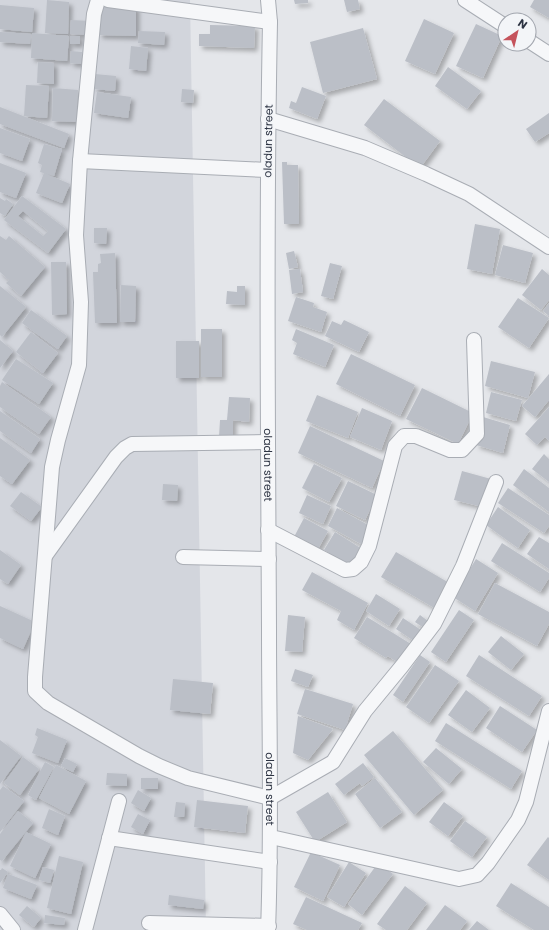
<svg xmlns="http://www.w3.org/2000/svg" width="549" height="930" font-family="Poppins,sans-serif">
<defs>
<filter id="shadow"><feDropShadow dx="3.5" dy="3.5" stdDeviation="2" flood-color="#0004"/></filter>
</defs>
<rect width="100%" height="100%" fill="#e4e6ea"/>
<path fill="#d2d5dc" d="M0,0h190l16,930h-206z"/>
<path fill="#bbbfc7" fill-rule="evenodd" filter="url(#shadow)" d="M47,0l22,2 -1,32 -23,-1z
M294,0h14v3l-13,1z
M344,0h14l2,9 -13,3z
M534,0h15v18l-19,-11z
M0,5l34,3 -2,24 -32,-3z
M99,6h37v30l-37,-1z
M424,19l30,14 -19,41 -30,-13z
M71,20l20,1 -1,14 -20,-1z
M476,24l26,12 -19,42 -27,-12z
M210,25l45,1 -1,22 -55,-2v-12h11z
M363,28l14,51 -54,14 -13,-51z
M139,31l26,1 -1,13 -26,-2z
M0,32l31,2 -1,10 -30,-2z
M32,33l37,3 -2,25 -36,-3z
M70,36h10v8h-10z
M131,46l17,2 -2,23 -17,-2z
M71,51l11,1 -1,12 -11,-1z
M38,62l16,1v21l-17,-1z
M448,67l33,24 -14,18 -32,-23z
M95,74l21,2 -1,15 -21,-2z
M26,85l23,1 -2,32 -23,-2z
M302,87l24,9 -9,23 -28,-11 2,-7 5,2z
M53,88l25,2 -2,32 -24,-1z
M182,89l12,1 -1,13 -12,-1z
M97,92l34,5 -3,21 -34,-5z
M384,99l56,42 -20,27 -56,-43z
M0,107l69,27 -5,14 -64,-24z
M549,113v20l-14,9 -9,-13z
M0,128l30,11 -8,22 -22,-8z
M44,144l18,5 -8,27 -14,-4 2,-7 -4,-2z
M282,162h5v3h11l1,59h-15z
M0,163l26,10 -10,25 -16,-6z
M44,173l26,11 -8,19 -26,-10z
M22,196l44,33 -18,24 -44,-33zM23,211l25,20 -5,5 -25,-20z
M0,198l5,3 1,-2 7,5 -8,12 -5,-3z
M475,224l25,5 -8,45 -25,-5z
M94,228h13l-1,16 -12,-1z
M0,236l6,4 3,-4 36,31 -24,29 -15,-13 3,-3 -9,-8z
M503,245l30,8 -8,30 -30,-8z
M294,251l4,16 -9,2 -3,-16z
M115,253l2,70h-22l-2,-51h5v-8l3,-1 -1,-9z
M51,262h15l1,52 -15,1z
M330,263l12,3 -9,33 -12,-3z
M300,269l3,23 -11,2 -3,-24z
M542,269l7,6v25l-8,10 -19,-15z
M121,285l15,1 -1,36h-15z
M0,286l26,21 -24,30 -2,-2z
M237,286h8v19l-19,-1 1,-13 10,1z
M296,297l18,6 -1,4 14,5 -6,20 -33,-11z
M518,298l31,20 -20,30 -31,-21z
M549,303v13l-6,-5z
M31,310l36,26 -9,13 -36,-26z
M344,320l25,12 -10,20 -34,-16 7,-15 9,4z
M201,329h21v48h-21z
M296,329l38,16 -9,22 -32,-13 4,-11 -5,-3z
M31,332l27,21 -15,20 -27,-21z
M0,340l13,11 -13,17z
M176,341h23v37h-23z
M351,354l64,31 -15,31 -64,-32z
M16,359l37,24 -14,21 -37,-24z
M491,361l44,11 -7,26 -43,-12z
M549,374v26l-14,17 -13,-11z
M2,382l49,35 -12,17 -39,-27v-21z
M422,388l51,25 -15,31 -52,-25z
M491,392l31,8 -6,21 -30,-8z
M317,395l41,17 -10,26 -42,-17z
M229,397l21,1 -1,24 -16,-2v18l-14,-1 1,-17h7z
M549,407v34l-4,-4 -8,8 -12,-11z
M362,408l30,13 -11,29 -31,-13z
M0,411l40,28 -9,14 -31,-22z
M483,417l27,8 -7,28 -27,-8z
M310,426l74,35 -12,27 -74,-35z
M0,438l30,22 -18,24 -12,-8z
M544,454l5,5v23l-17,-13z
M314,464l28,14 -13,24 -27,-14z
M524,469l25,19v24l-36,-27z
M462,471l29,8 -8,28 -29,-7z
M348,481l29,14 -12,25 -29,-14z
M163,484l15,1 -1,16 -15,-1z
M508,488l41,27v11l-5,7 -46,-30z
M21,492l21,15 -11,14 -21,-15z
M307,495l24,11 -8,18 -24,-11z
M498,507l32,23 -12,18 -32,-23z
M337,508l33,18 -9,18 -33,-18z
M304,518l24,13 -10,18 -24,-12z
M335,532l27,17 -10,18 -28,-17z
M539,537l10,6v26l-22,-15z
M502,543l47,30v5l-9,14 -49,-31z
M0,550l21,15 -13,19 -8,-5z
M396,552l55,32 -15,25 -55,-32z
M476,559l22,14 -23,38 -22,-14z
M312,572l56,31 -14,27 -17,-10 4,-9 -39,-21z
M495,583l54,29v12l-12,22 -59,-32z
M376,594l24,15 -11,17 -23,-15z
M0,606l35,16 -12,27 -23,-11z
M459,610l15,10 -28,42 -15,-10z
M288,615l17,2 -3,35 -17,-1z
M420,615l8,6 -4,7 -9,-6z
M367,617l44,27 -4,7 -2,-1 -8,12 -9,-6 -2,2 -32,-20z
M403,618l18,12 -7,11 -18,-12z
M501,636l23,18 -13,16 -23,-18z
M420,655l10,7 -27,40 -10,-7z
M479,655l63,41 -13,20 -63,-40z
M435,665l24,16 -30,42 -23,-16z
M295,669l18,6 -5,12 -17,-6z
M173,679l40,4 -3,31 -40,-4z
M305,689l48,15 -8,26 -48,-16z
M466,690l24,18 -18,24 -24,-17z
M500,706l37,24 -15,22 -36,-24z
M298,716l35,13 -25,31 -15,-7z
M446,723l76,48 -11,18 -76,-48z
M37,728l30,12 -9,23 -26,-10 6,-16 -3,-2z
M393,731l50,59 -29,25 -50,-60z
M0,740l21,16 -21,28z
M436,748l26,21 -13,15 -26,-22z
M23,757l16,12 -19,26 -16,-12z
M65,758l12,6 -4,8 -12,-6z
M45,762l9,5 -18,33 -8,-5z
M363,763l11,14 -12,9 -2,-3 -16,12 -9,-11z
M56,765l30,16 -17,33 -30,-16z
M107,773l20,1v12l-21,-1z
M141,778h17v11h-17z
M375,778l27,34 -22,16 -25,-34z
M3,786l21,15 -24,31v-42z
M138,790l13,8 -7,13 -13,-8z
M328,792l19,30 -32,20 -19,-30z
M197,800l51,6 -3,27 -51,-6z
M176,802l9,1 -1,14h-10z
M444,802l19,14 -15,20 -19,-14z
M49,809l16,7 -7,19 -16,-7z
M18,811l15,12 -31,38 -2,-1v-26z
M138,814l12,6 -7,14 -12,-7z
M465,821l22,16 -15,20 -22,-16z
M26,832l25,12 -16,34 -25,-12z
M548,837l1,1v42l-22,-15z
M311,852l29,13 -17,36 -29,-14z
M59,856l24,6 -12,52 -24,-6z
M349,862l17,11 -22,34 -17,-10z
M378,863l15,11 -31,41 -14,-11z
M43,867l11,3 -4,13 -11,-3z
M2,868l6,4 -8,11v-13h1z
M8,874l29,11 -6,14 -28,-11z
M511,883l38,24v23h-15l-38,-24z
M405,886l22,17 -20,27h-21l-9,-6z
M169,895l35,5 -1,9 -35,-4z
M306,897l56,26 -4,7h-51l-14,-6z
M445,905l22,16 -7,9h-34z
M27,906l14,12 -7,9 -15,-12z
M45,915l20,3 -1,7 -20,-2z
M477,921l12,9h-20z"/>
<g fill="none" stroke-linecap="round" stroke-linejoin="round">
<defs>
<g id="street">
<path d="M98,0l-4,14 -14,147 -4,74 5,67 -2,63 -21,75 -6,27 -17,210v14l13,12 91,53 20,10 29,12 82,20 63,-36 32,-51 37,-45 32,-42 29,-58 33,-84"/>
<path d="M108,0l162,22"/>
<path id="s1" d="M268,0l2,22c-4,202 -2,405 -1,607 0,100 3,201 -1,301"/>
<path d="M465,0l40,26"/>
<path d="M529,41l20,13"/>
<path d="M268,119l97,29 61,26 43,20 80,53"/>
<path d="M80,161l187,9"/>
<path d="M268,530l77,40 8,-1 8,-7 8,-16 26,-100 9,-10h12l34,14h12l15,-16 -3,-94"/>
<path d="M45,556l71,-99 9,-9 7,-4 135,-2"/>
<path d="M183,557l86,2"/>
<path d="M271,837l188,42 18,-4 11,-12 30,-43 8,-18 23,-91"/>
<path d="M109,838l161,24"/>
<path d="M0,914l13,16"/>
<path d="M149,923l120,3"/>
<path d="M85,930l34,-129"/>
</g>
</defs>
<use href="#street" stroke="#a9adb4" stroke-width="16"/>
<use href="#street" stroke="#f6f7f9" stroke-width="14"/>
</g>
<g text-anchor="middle" stroke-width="3" stroke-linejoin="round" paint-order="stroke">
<g font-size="11" fill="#2c3342" stroke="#f3f5f8">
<text transform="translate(268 141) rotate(-89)" y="4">oladun street</text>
<text dy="4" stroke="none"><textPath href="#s1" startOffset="465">oladun street</textPath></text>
<text dy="4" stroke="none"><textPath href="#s1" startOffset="789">oladun street</textPath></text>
</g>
</g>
<g transform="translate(517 32) rotate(35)"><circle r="19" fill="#f3f5f8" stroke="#a3a7af"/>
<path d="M0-3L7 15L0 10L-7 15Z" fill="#c5535c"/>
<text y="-6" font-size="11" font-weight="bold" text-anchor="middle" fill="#2c3342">N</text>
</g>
</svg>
